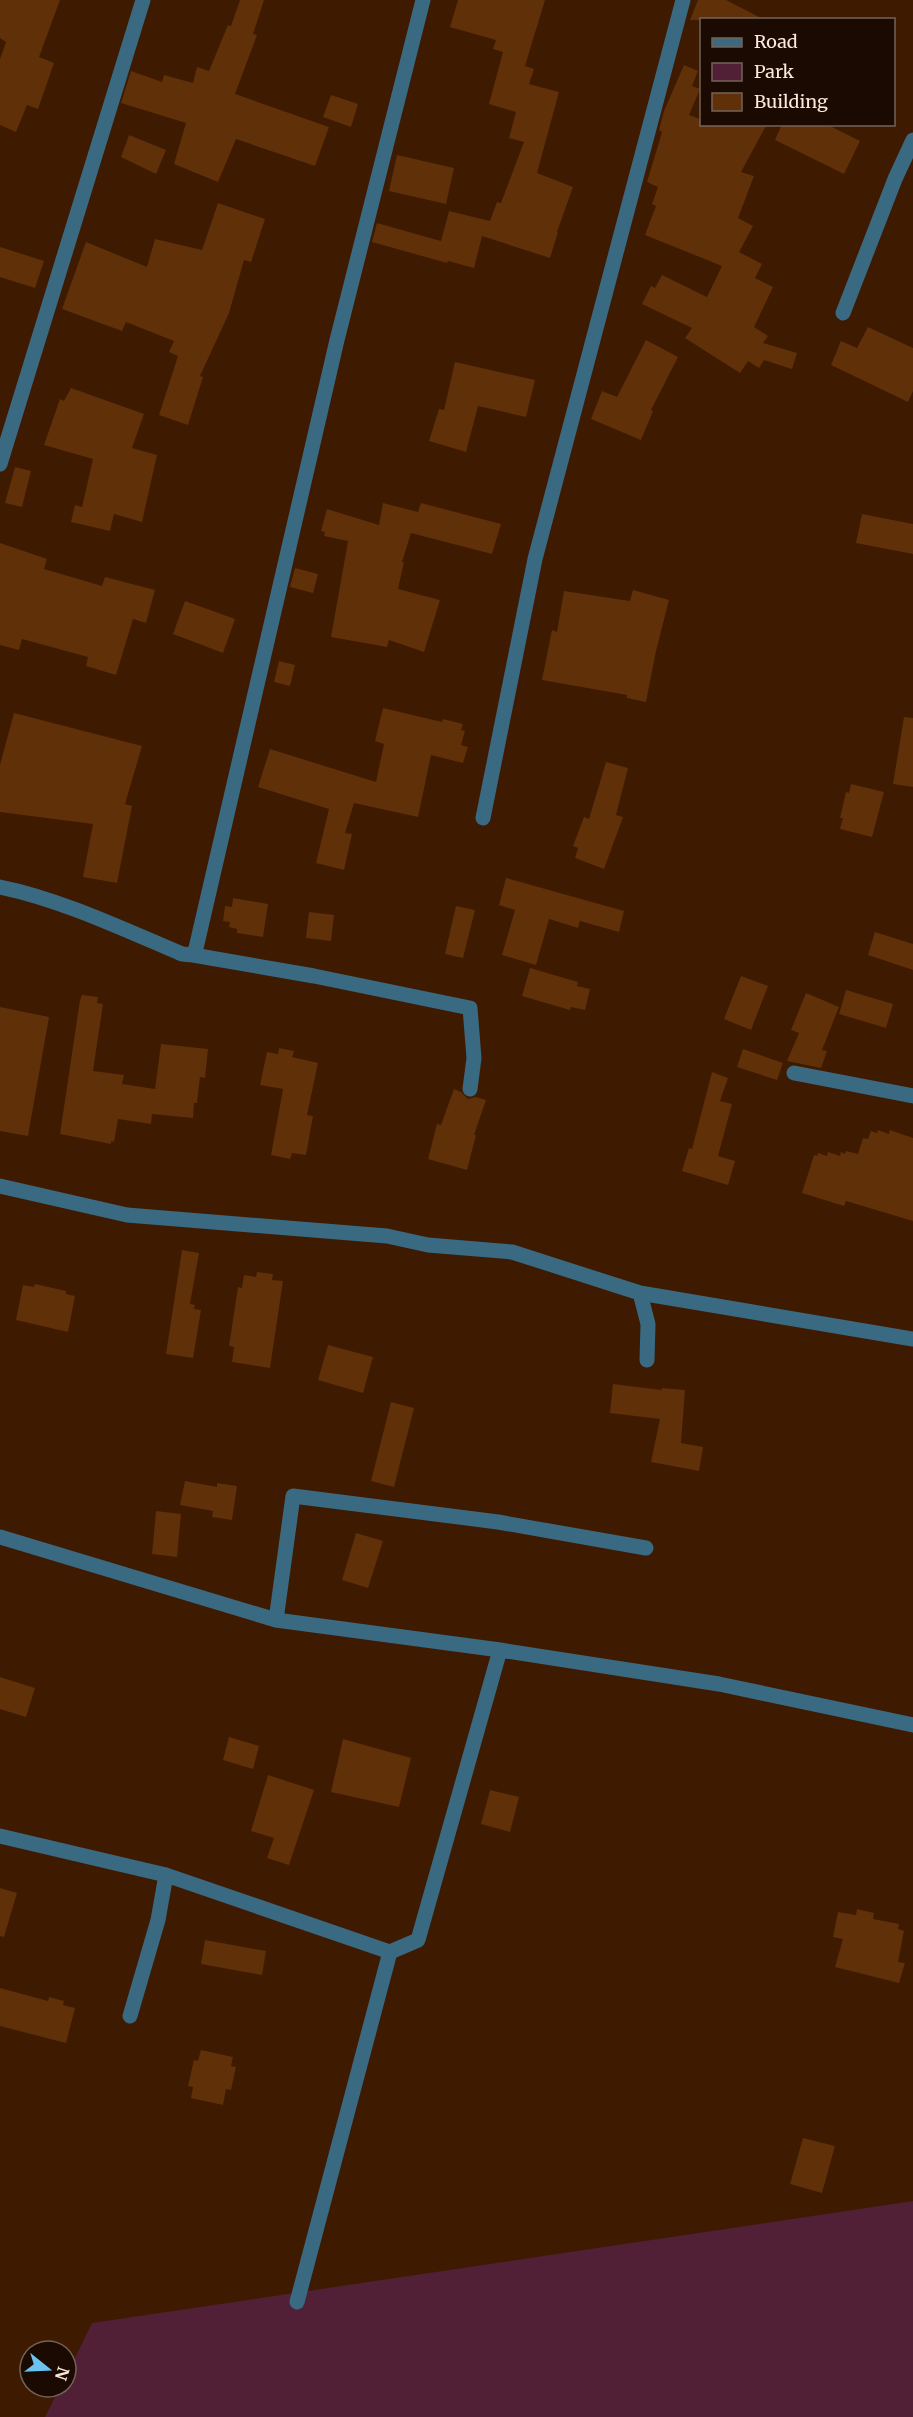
<svg xmlns="http://www.w3.org/2000/svg" width="913" height="2417" font-family="Merriweather,serif">
<rect width="100%" height="100%" fill="#3e1a00"/>
<path fill="#511f36" d="M913,2201v216h-868l15,-30h6v-11l26,-53z"/>
<path fill="#603009" d="M0,0h60l-21,57 15,6 -16,46 -11,-4 -11,27 -16,-7v-66l6,-17 -6,-4z
M240,0h24l-11,34 4,1 -22,59 94,33 -14,39 -79,-27 -18,43 -44,-18 12,-41 -65,-20 10,-32 31,11 2,-7 29,8 4,-16 12,4 19,-46 3,1z
M458,0h87l-20,66 9,3 -5,15 30,8 -22,81 36,14 -16,45h1l-8,26 -68,-22 -8,32 -26,-7 -1,2 -75,-21 5,-19 64,18 8,-30 41,10 7,-19 4,1 23,-61 -15,-4 7,-26 -27,-8 14,-52 -10,-3 3,-9 -46,-13z
M698,0h28l39,20h-75z
M684,65l14,6 -6,15 8,3 -11,26 13,5v4h65l-26,48 13,4 -16,42 15,8 -14,26 23,12 -7,14 18,9 -19,40 14,9 -5,7 34,10 -5,16 -28,-9 -5,8 -11,-7 -8,12 -55,-35 7,-10 -50,-24 9,-18 4,2 7,-13 45,22 15,-31 -77,-31 11,-29 -4,-2 6,-17 -11,-5 15,-50 -3,-2 5,-19z
M331,95l27,9 -7,23 -28,-10z
M782,124h44l34,17 -16,33 -69,-34z
M129,135l37,15 -10,24 -35,-17z
M397,155l57,13 -8,36 -57,-13z
M218,203l47,16 -14,43 -7,-2 -15,53 -29,63 3,1 -15,48 -29,-10 19,-59 -9,-4 5,-11 -48,-19 -4,9 -60,-22 24,-67 61,25 8,-28 47,11z
M0,247l44,14 -9,27 -35,-11z
M868,327l45,21v43l-5,11 -77,-37 10,-24 16,7z
M646,340l32,17 -27,53 2,1 -12,29 -50,-21 11,-28 15,6z
M455,362l80,18 -9,37 -48,-11 -12,46 -37,-11 10,-32 5,1z
M71,388l73,26 -12,34 25,7 -15,67 -28,-8 -4,17 -39,-9 4,-17 7,2 11,-48 -49,-14 16,-46 4,2z
M15,467l16,4 -9,36 -17,-4z
M383,503l35,9 3,-9 80,21 -9,30 -81,-21 -9,29h2l-6,27 42,11 -16,52 -35,-12 -2,7 -56,-10 17,-96 -24,-5 1,-4 -4,-1 6,-22 52,16z
M862,514l51,10v30l-57,-11z
M0,543l47,16 -3,10 58,17 3,-9 50,13 -9,33 -13,-4 -17,56 -30,-9 2,-9 -66,-18 -3,11 -19,-5z
M295,568l23,6 -5,19 -23,-6z
M633,590l36,10 -13,51 -10,51 -19,-4v-3l-85,-15 10,-50 5,2 7,-41 66,10z
M185,601l50,18 -12,34 -50,-19z
M279,661l16,4 -5,21 -16,-4z
M383,708l59,14 1,-3 20,5 -2,6 4,1 -4,14 7,2 -5,16 -32,-8 -13,62 -64,-14 -9,30 7,1 -8,36 -28,-7 13,-54 -71,-22 12,-38 106,33 8,-38 -9,-3z
M14,713l128,33 -17,58 7,2 -15,77 -34,-6 10,-53 -93,-12v-47z
M904,717l9,1v69l-20,-3z
M606,762l22,6 -12,47 7,2 -19,52 -29,-11 3,-10 -5,-2 11,-29 5,2z
M851,784l33,8 -12,45 -32,-8 3,-11h-3l6,-26 3,1z
M506,878l118,33 -5,21 -39,-11 -2,7 -29,-9 -13,46 -34,-10 13,-45 -16,-5z
M233,898l35,6 -5,33 -26,-4v-4l-8,-2 1,-5 -7,-1 2,-15 7,1z
M456,906l19,4 -12,48 -18,-4z
M309,912l25,3 -3,26 -25,-3z
M875,932l38,12v26l-45,-15z
M530,968l48,14 -1,4 13,3 -5,21 -14,-3 -1,3 -48,-14z
M741,976l27,10 -17,44 -27,-11z
M846,990l47,14 -7,24 -47,-14z
M806,993l33,14 -17,43 5,1 -6,17 -34,-7 12,-28 -8,-3z
M82,995l16,2 -1,6 6,1 -10,67 31,4 -2,9 33,5 6,-45 47,5 -3,29 -5,-1 -3,26h-3l-1,15 -41,-4 -1,10 -33,-5 -4,23 -3,-1v3l-51,-10 20,-134z
M0,1007l49,10 -21,119 -28,-5z
M279,1048l15,3 -2,6 26,6 -11,52 6,1 -7,39 -14,-2 -2,6 -19,-4 12,-66 -23,-4 7,-33 11,2z
M743,1049l40,14 -6,17 -40,-13z
M712,1072l16,6 -8,23 12,3 -14,52 17,5 -7,24 -46,-14 7,-23 3,1z
M454,1089l7,3 7,7 8,-2 10,3 -12,35h2l-9,35 -39,-11 9,-35 4,1z
M878,1130l11,4 1,-4 23,8v83l-67,-20 -2,5 -42,-13 12,-38 3,1 1,-3 9,3 1,-4 12,4 1,-4 4,2 1,-3 12,3 5,-16 5,1 3,-8 6,2z
M182,1250l17,3 -9,51 5,1 -1,4 7,1 -8,48 -27,-4z
M257,1272l16,2 -1,6 11,1 -13,87 -38,-6 2,-15 -5,-1 9,-59 4,1 2,-13 12,2z
M35,1284l31,7v3l9,2 -7,36 -52,-12 7,-35 11,2z
M328,1345l45,12 -10,36 -45,-13z
M613,1384l49,6v-2l23,2 -4,53 22,4 -4,24 -48,-9 9,-43 -50,-6z
M391,1402l23,6 -20,79 -23,-6z
M185,1481l32,6v-4l20,3 -5,34 -20,-3 1,-6 -33,-6z
M156,1511l25,3 -4,43 -25,-3z
M356,1533l27,8 -15,47 -26,-8z
M0,1677l35,11 -9,29 -26,-8z
M229,1737l30,9 -6,23 -30,-9z
M343,1739l68,19 -12,49 -68,-15z
M268,1775l46,15 -25,75 -22,-7 7,-20 -23,-7z
M490,1790l29,7 -9,35 -29,-8z
M0,1888l17,5 -13,44 -4,-1z
M857,1909l17,4 -1,6 26,5 -1,5 6,2 -6,31 7,1 -6,20 -64,-16 8,-28 -10,-2 5,-25 18,3z
M205,1940l61,11 -4,24 -61,-11z
M0,1988l48,13 1,-4 15,4 -1,4 12,3 -9,35 -66,-17z
M201,2050l32,7 -2,9 5,1 -5,23 -5,-1 -3,16 -32,-7 2,-11 -5,-1 6,-26 4,1z
M803,2138l32,8 -13,47 -32,-9z"/>
<g fill="none" stroke-linecap="round" stroke-linejoin="round">
<path stroke="#3a6982" stroke-width="15" d="M843,313l52,-134 18,-39
M0,464l143,-464
M483,818l52,-259 148,-559
M0,887c60,12 125,43 182,67l11,1 3,-7 141,-608 86,-340
M193,955l121,21 156,32 4,50 -4,31
M794,1073l119,23
M0,1186l127,29 260,21 41,9 84,7 128,41 8,31 -1,36
M640,1293l273,46
M0,1537l276,83 224,30
M276,1620l17,-124 205,26 148,26
M0,1836l166,39 224,77 -93,350
M390,1952l28,-12 82,-290 219,34 194,41
M130,2016l28,-96 8,-45"/>
</g>
<rect x="700" y="18" width="195" height="108" fill="#1a0a02" stroke="#746359" stroke-width="1.5"/>
<rect x="712" y="38" width="30" height="9" fill="#3a6982" stroke="#746359" stroke-width="1.5"/>
<text x="754" y="48" font-size="18" fill="#fce8dc">Road</text>
<rect x="712" y="63" width="30" height="18" fill="#511f36" stroke="#746359" stroke-width="1.5"/>
<text x="754" y="78" font-size="18" fill="#fce8dc">Park</text>
<rect x="712" y="93" width="30" height="18" fill="#603009" stroke="#746359" stroke-width="1.5"/>
<text x="754" y="108" font-size="18" fill="#fce8dc">Building</text>
<g transform="translate(48 2369) rotate(108)"><circle r="28" fill="#1a0a02" stroke="#746359" stroke-width="1.5"/>
<path d="M0-4.5L10 22L0 15L-10 22Z" fill="#6bc3f2"/>
<text y="-9" font-size="16" font-weight="bold" text-anchor="middle" fill="#fce8dc">N</text>
</g>
</svg>
